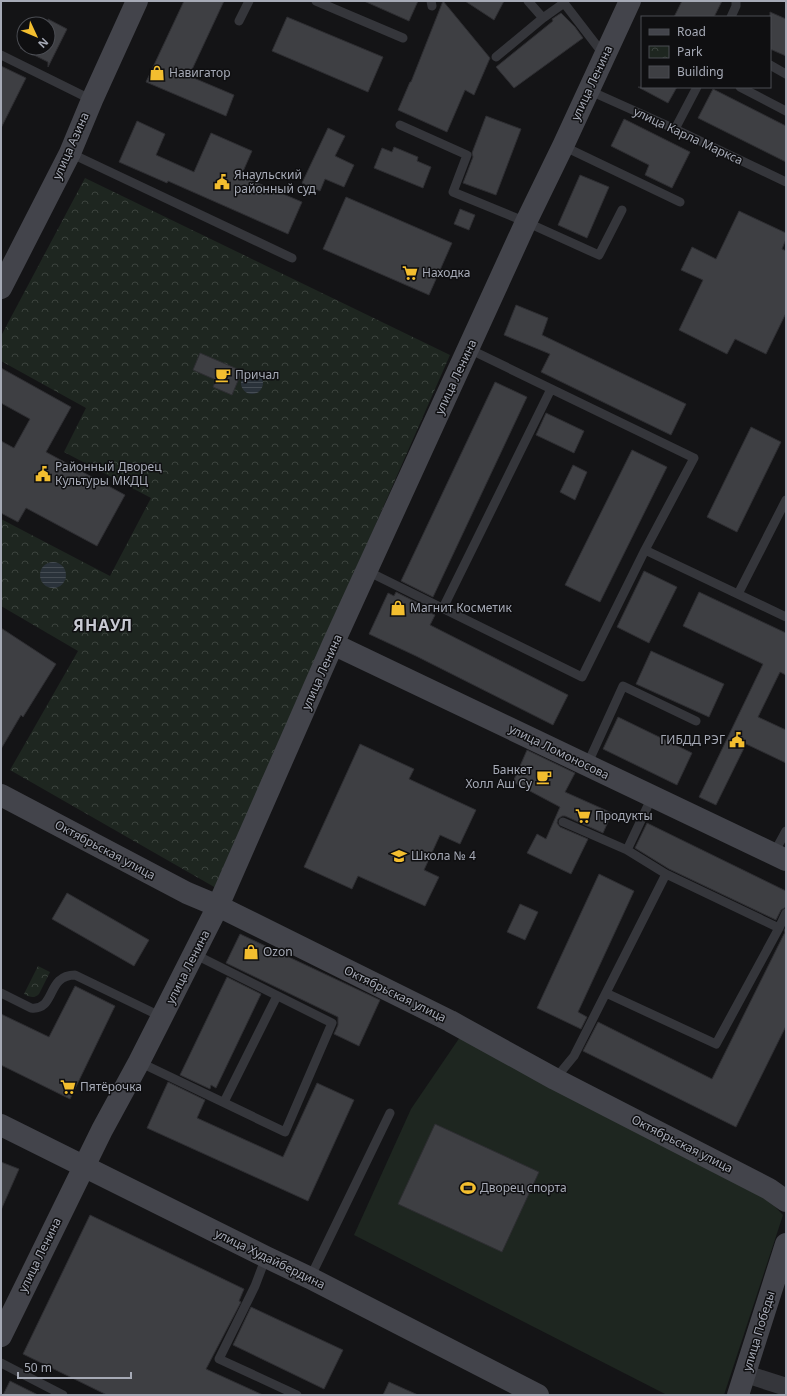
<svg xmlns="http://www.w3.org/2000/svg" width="787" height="1396" font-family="'Noto Sans',sans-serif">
<defs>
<pattern id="park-crowns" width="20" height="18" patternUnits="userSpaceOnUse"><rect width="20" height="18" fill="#1e2620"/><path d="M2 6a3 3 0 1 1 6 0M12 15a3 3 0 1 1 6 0" fill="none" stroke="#3c433e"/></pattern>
<pattern id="water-rules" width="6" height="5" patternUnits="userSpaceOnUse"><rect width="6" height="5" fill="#2a323a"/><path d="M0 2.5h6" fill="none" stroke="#464d54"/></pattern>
</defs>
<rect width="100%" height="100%" fill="#141416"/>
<path fill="#1e2620" d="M460,1037l304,158 19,20 -59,180h-57l-313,-160 57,-126z"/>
<path fill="url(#park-crowns)" d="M85,178l365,177 -234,533 -206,-118 68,-119 -77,-45v-87l109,57 41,-78 -87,-46 22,-44 -85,-47v-25z
M38,966l12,6 -11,22c-5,5 -9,3 -15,0z"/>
<path fill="url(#water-rules)" d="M241 383a11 11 0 1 1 22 0a11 11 0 1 1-22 0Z
M40 575a13 13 0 1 1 26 0a13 13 0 1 1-26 0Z"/>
<path fill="#3e3f43" stroke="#2e2e32" d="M184,1h40l-35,75 45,19 -8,21 -80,-34z
M364,1h54l-9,20z
M443,1l47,57 -16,37 -9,-5 -18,42 -49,-22 12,-28h1z
M465,1h39l-10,19z
M682,1h40l-8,16h-40z
M770,12l16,7v37l-16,-7z
M561,13l14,14 8,11 -69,50 -18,-21 57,-46 -1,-2z
M287,17l96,40 -15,35 -96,-41z
M48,19l19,10 -19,38v-5l-28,-14h28z
M1,66l25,12 -25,50z
M638,87h39l-9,16z
M713,89l73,37v36l-88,-44z
M486,116l35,13 -25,66 -33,-12 10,-26 -1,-4z
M624,119l66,33 -18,36 -27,-13 4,-10 -38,-19z
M137,121l28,13 -9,21 38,17 17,-39 41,18 -11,25 61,26 -14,32 -120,-53 -1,2 -48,-21z
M328,128l17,8 -10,20 19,9 -10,22 -19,-8 -5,12 -18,-8z
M394,147l24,10 -1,4 14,6 -8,21 -49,-20 8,-20 10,4z
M580,175l29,12 -22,51 -29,-13z
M346,197l106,46 -23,52 -106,-46z
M460,209l15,6 -6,15 -15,-6z
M739,211l47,22v6l-4,10 4,2v62l-20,41 -31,-15 -8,15 -48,-24 24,-50 -22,-10 11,-23 24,12z
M516,305l32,13 -6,17 144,69 -15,31 -130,-63 9,-18 -46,-19z
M200,353l42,18 -10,24 -19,-8 3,-7 -23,-10z
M1,368l70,39 -25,45 79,43 -28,51 -71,-38 -8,14 -17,-9v-72l13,7 16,-29 -29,-16z
M495,382l32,15 -94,200 -32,-16z
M546,413l38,18 -10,22 -38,-18z
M751,427l30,15 -44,90 -30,-15z
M632,450l35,17 -67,135 -35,-17z
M573,465l14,7 -12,28 -15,-8z
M644,571l33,16 -28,56 -32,-16z
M396,592l32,16 -2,3 9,4 -5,10 138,70 -15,30 -137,-69 -47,-22 19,-41 6,3z
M699,592l87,41v42l-6,-3 -22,45 28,13v33l-40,-19 -30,61 -17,-8 64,-133 -80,-38z
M1,628l55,36 -33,53 -2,-2 -20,34z
M651,651l73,33 -15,33 -73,-33z
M618,717l74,36 -15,32 -74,-36z
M360,744l54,25 -5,10 67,31 -16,34 -20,-9 -16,35 15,7 -14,29 -67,-30 -6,13 -48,-22z
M527,750l48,23 -10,19 47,21 -9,20 -38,-17h-3l-4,3 -1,4 3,4 28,12 -17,35 -44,-21 10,-19 9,5 14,-32 -47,-25z
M647,823l139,68v16l-5,3 -5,10 -107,-51 -34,-21z
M599,874l35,17 -56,121 9,5 -6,12 -44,-21z
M67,893l82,47 -15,26 -82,-47z
M520,904l18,8 -13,28 -18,-8z
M786,927v99l-50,101 -153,-76 15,-29 114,57 73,-147 -1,-1z
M240,934l140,66 -21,46 -25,-12 4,-9v-8l-112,-54z
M227,977l34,17 -45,94 -5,-3 -1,4 -30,-14z
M75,986l40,20 -45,93 -69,-34v-51l48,23z
M168,1082l37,18 -8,18 86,39 34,-74 37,17 -46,101 -161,-73z
M435,1124l104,48 -37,80 -104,-48z
M1,1162l18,7 -18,41z
M90,1215l154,74 -5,12 2,1 -35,67 57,26h-156l-84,-41z
M251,1307l92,43 -19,39 -91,-44z
M10,1381l28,14h-35z
M389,1382l29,13h-35z"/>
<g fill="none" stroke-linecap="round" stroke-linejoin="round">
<path stroke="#35363b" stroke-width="9" d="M316,1l87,37
M431,1l1,5
M528,1l15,17 21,-15 40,52
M731,17l5,-11v-5
M239,21l10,-20
M1,55l91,45
M496,57l47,-39
M770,65l16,9
M740,87l46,24
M588,90l87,39 111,53
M400,125l67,30 -14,37 73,30 73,33 23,-45
M675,129l22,-42
M563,146l117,56
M70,153l222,105
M645,550l141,67
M367,571l215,106 63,-127 49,-92 -225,-109
M738,594l48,-94
M443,608l108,-219
M587,765l36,-79 73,35
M652,797l-25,53 39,24
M563,822l64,28
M774,853l12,-22
M779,928l7,-15
M1,993l30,15c25,3 15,-33 44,-33l87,42
M139,1062l146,70 47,-109 -138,-69
M555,1079l19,-23 92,-182 113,54 -63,116 -110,-51
M224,1102l53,-106
M266,1257l-11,29 -36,73 78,36
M310,1278l80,-165
M1,1363l62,32"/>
<path stroke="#35363b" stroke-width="18" d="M746,1374l40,13"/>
<path stroke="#43444b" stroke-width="22" d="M1,288l69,-135 22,-53 45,-99
M333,644l453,216
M1,795l186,98 31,13 232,115 105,58 214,110 17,12
M1,1125l265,132 44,21 228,117
M1,1336l101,-206 37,-68 79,-156 115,-262 193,-422 37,-76 67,-145
M738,1395l48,-151"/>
</g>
<defs>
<symbol id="shop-bare" viewBox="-9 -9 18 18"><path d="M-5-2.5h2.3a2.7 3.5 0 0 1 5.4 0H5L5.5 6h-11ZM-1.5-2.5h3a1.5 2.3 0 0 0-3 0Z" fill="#f3be2f" stroke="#0f0f11" stroke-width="2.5" paint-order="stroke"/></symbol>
<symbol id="civic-bare" viewBox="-9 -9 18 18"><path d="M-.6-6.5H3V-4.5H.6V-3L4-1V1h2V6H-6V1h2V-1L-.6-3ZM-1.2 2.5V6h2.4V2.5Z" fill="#f3be2f" stroke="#0f0f11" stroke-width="2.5" paint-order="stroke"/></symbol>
<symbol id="supermarket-bare" viewBox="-9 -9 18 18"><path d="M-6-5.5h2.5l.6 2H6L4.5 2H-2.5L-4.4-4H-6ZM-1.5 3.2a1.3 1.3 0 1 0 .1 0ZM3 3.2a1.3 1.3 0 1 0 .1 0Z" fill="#f3be2f" stroke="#0f0f11" stroke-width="2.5" paint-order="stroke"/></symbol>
<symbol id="cafe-bare" viewBox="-9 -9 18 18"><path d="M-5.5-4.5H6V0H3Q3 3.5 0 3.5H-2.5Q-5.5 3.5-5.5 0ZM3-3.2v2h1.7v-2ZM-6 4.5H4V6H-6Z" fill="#f3be2f" stroke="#0f0f11" stroke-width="2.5" paint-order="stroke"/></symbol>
<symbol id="school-bare" viewBox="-9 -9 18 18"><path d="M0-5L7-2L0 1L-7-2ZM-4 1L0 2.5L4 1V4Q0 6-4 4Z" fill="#f3be2f" stroke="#0f0f11" stroke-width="2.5" paint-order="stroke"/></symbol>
<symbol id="stadium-bare" viewBox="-9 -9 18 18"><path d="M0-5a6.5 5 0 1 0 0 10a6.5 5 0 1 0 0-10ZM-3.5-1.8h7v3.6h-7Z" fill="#f3be2f" stroke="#0f0f11" stroke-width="2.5" paint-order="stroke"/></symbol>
</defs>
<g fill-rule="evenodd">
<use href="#shop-bare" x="146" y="62" width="22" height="22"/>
<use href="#civic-bare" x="211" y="171" width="22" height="22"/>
<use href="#supermarket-bare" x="399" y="262" width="22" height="22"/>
<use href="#cafe-bare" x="212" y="364" width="22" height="22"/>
<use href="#civic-bare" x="32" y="463" width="22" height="22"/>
<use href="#shop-bare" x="387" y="597" width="22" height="22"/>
<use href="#civic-bare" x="726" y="729" width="22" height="22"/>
<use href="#cafe-bare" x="533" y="766" width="22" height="22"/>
<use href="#supermarket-bare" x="572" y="805" width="22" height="22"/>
<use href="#school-bare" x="388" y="845" width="22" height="22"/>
<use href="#shop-bare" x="240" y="941" width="22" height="22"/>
<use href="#supermarket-bare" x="57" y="1076" width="22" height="22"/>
<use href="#stadium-bare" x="457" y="1177" width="22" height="22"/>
</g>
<g text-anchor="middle" stroke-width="3" stroke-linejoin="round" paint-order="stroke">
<g font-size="12" fill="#a6aab6" stroke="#0f0f11" text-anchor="start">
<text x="169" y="77">Навигатор</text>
<text x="234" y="179">Янаульский<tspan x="234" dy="14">районный суд</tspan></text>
<text x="422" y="277">Находка</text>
<text x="235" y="379">Причал</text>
<text x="55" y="471">Районный Дворец<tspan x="55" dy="14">Культуры МКДЦ</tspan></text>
<text x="410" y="612">Магнит Косметик</text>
<text x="725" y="744" text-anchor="end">ГИБДД РЭГ</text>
<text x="532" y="774" text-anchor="end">Банкет<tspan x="532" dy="14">Холл Аш Су</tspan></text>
<text x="595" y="820">Продукты</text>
<text x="411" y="860">Школа № 4</text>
<text x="263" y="956">Ozon</text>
<text x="80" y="1091">Пятёрочка</text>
<text x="480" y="1192">Дворец спорта</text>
</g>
<g font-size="12" fill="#a6aab6" stroke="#0f0f11">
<text transform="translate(592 83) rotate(-65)" y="4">улица Ленина</text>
<text transform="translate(688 136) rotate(25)" y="4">улица Карла Маркса</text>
<text transform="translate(71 146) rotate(-66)" y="4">улица Азина</text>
<text transform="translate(456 377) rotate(-65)" y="4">улица Ленина</text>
<text transform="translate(322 672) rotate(-66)" y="4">улица Ленина</text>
<text transform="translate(559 752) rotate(26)" y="4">улица Ломоносова</text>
<text transform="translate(105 850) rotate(28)" y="4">Октябрьская улица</text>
<text transform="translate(188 967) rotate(-63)" y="4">улица Ленина</text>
<text transform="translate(395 994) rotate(26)" y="4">Октябрьская улица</text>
<text transform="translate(682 1144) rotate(27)" y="4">Октябрьская улица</text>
<text transform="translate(40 1255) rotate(-64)" y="4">улица Ленина</text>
<text transform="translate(270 1259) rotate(26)" y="4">улица Худайбердина</text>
<text transform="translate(759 1331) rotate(-73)" y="4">улица Победы</text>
</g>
<g font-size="16" font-weight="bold" letter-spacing="1" fill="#c7c9d2" stroke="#0f0f11">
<text x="103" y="631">ЯНАУЛ</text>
</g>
</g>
<rect width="787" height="1396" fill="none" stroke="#a6aab6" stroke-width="4"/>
<rect x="641" y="16" width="130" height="72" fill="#0f0f11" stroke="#4b4d53"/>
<rect x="649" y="29" width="20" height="6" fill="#43444b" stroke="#4b4d53"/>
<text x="677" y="36" font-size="12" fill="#a6aab6">Road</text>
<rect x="649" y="46" width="20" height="12" fill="url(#park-crowns)" stroke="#4b4d53"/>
<text x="677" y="56" font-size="12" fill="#a6aab6">Park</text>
<rect x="649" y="66" width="20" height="12" fill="#3e3f43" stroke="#4b4d53"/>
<text x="677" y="76" font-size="12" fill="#a6aab6">Building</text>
<g transform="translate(36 36) rotate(134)"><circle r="19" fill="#0f0f11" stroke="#4b4d53"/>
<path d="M0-3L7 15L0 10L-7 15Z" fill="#f3be2f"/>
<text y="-6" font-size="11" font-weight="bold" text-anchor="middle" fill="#a6aab6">N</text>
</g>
<path d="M18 1372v6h113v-6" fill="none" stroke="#a6aab6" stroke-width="2"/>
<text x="24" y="1372" font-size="12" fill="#a6aab6" stroke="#0f0f11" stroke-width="3" paint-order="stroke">50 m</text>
</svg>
